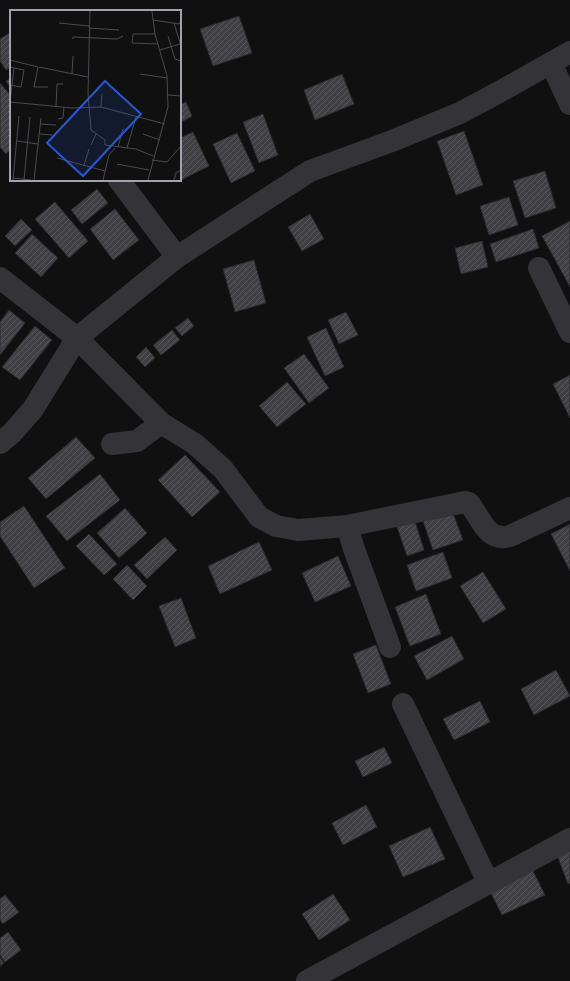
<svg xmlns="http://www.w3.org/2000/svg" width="570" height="981" font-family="'Noto Sans',sans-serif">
<defs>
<pattern id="building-hatch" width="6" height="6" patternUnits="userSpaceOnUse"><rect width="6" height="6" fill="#3f3f44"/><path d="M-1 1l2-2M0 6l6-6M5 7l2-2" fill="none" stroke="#58585d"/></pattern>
</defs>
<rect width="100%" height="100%" fill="#101011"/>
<path fill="url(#building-hatch)" stroke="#2b2a2d" d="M239,16l13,37 -39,13 -13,-37z
M11,32v35l-5,3 -6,-9v-22z
M342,74l12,30 -39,16 -11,-30z
M11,78v10l-5,-7z
M0,83l11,13v53l-5,5 -6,-7z
M186,102l6,14 -12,7v-18z
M263,114l15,41 -19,8 -16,-41z
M464,131l19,54 -27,10 -19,-54z
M193,132l16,34 -28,14 -1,-42z
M237,133l18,38 -24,12 -18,-39z
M545,171l11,37 -31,10 -12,-37z
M97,189l11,14 -26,21 -11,-14z
M509,197l9,28 -29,10 -9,-29z
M55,202l33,39 -19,17 -34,-39z
M115,209l24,31 -26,20 -23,-31z
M310,214l14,25 -22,12 -14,-24z
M21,219l11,11 -17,16 -10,-10z
M570,221v66l-28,-51z
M533,229l6,19 -43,14 -6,-18z
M32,234l26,24 -17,19 -26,-24z
M482,241l6,26 -27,7 -6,-26z
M254,260l12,43 -31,9 -12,-43z
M9,310l16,13 -25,32v-33z
M346,312l12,23 -19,9 -11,-24z
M188,318l6,8 -12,10 -7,-8z
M35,326l17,14 -32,40 -18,-13z
M326,328l18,39 -19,9 -18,-39z
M172,330l8,10 -19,15 -8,-10z
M146,347l9,11 -10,9 -9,-10z
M304,354l25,34 -20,15 -25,-35z
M570,375v43l-17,-34z
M287,382l19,22 -29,23 -18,-21z
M76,437l19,21 -49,41 -18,-21z
M185,455l35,37 -28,25 -34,-37z
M100,474l20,26 -53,41 -21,-25z
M24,506l41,62 -31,20 -34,-52v-14z
M125,508l22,25 -28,25 -22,-25z
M451,508l12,32 -30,10 -11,-32z
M413,515l11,35 -17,6 -12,-35z
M570,524v47l-19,-37z
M89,534l28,30 -13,11 -28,-29z
M165,537l12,13 -30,29 -13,-14z
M259,542l13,28 -52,24 -12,-28z
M443,552l9,26 -36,13 -9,-26z
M338,556l13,30 -36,16 -13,-29z
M127,565l20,21 -14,14 -20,-21z
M483,572l23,37 -23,14 -23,-37z
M426,594l15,40 -31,12 -15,-39z
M181,598l15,40 -21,9 -16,-41z
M452,636l12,23 -37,21 -13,-24z
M376,645l15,39 -23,9 -15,-39z
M556,670l14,26 -36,19 -13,-26z
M480,701l10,21 -36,18 -11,-21z
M384,747l8,16 -29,14 -8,-16z
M366,805l11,22 -34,18 -11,-22z
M430,827l15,32 -42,18 -14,-31z
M570,850v33l-2,1 -11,-29z
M532,869l13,26 -43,20 -12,-24z
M333,894l17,26 -31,20 -17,-26z
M5,895l14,17 -16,12 -3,-4v-21z
M8,932l13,18 -16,12 -5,-7v-17z
M0,957l4,6 -4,3z"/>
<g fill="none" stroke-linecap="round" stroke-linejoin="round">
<path stroke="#333338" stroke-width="22" d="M551,63l19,41
M119,180l58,77
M539,268l31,64
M0,278l77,60 84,85 34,21 28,25 36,48 17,9 22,4 49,-4 118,-24 4,1c12,15 18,40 41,33l60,-28
M0,443l12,-10 21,-24 44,-71 100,-81 133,-86 82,-30 68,-28 41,-22 69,-39
M112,444l25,-3 24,-18
M347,526l7,23 36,98
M403,704l85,178
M307,981l263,-142"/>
</g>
<g transform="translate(10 10)">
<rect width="171" height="171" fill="#101011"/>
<path fill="none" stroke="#2d313a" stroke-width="2" d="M164,170l2,-7 5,-3"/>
<path fill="none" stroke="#4a4b51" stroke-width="1" d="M80,1l-2,82 3,37 14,10v5l31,4 17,7M143,10l26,4 2,-3M49,13l30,3M164,13l7,23M79,18l30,2M145,24h-22l-1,9 26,1M158,26l7,23 6,2M63,29v-2l44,2 6,-3M150,40l20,-6M0,50l28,7 -4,20h14M0,57l4,1 -4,34M29,57l49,10M62,64l1,-18M130,64l27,4M0,75l11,2 3,-17 -10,-2M158,85l13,1M0,92l62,6 29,-1 64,17M46,97l1,-23h6M91,97l1,-13M48,109l5,-1 1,-11M30,114l16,1M29,124l13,1M133,124l17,6M7,131l21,3M81,135l5,-11M108,137l5,-18M117,138l9,-31M47,148l48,13M142,150l15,2 14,-16M107,154l32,6M74,155l5,-16M3,168l18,2M3,170l6,-64M14,170l6,-63M24,170l7,-62M93,170l6,-25 6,-7M138,170l20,-73 -1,-31 -12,-42 -3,-23"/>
<path fill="#2a56d4" fill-opacity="0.15" stroke="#2a56d4" stroke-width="2" d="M95,71l36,33 -58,62 -36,-33z"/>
<rect width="171" height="171" fill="none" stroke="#a2a3b1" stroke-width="2"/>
</g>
</svg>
